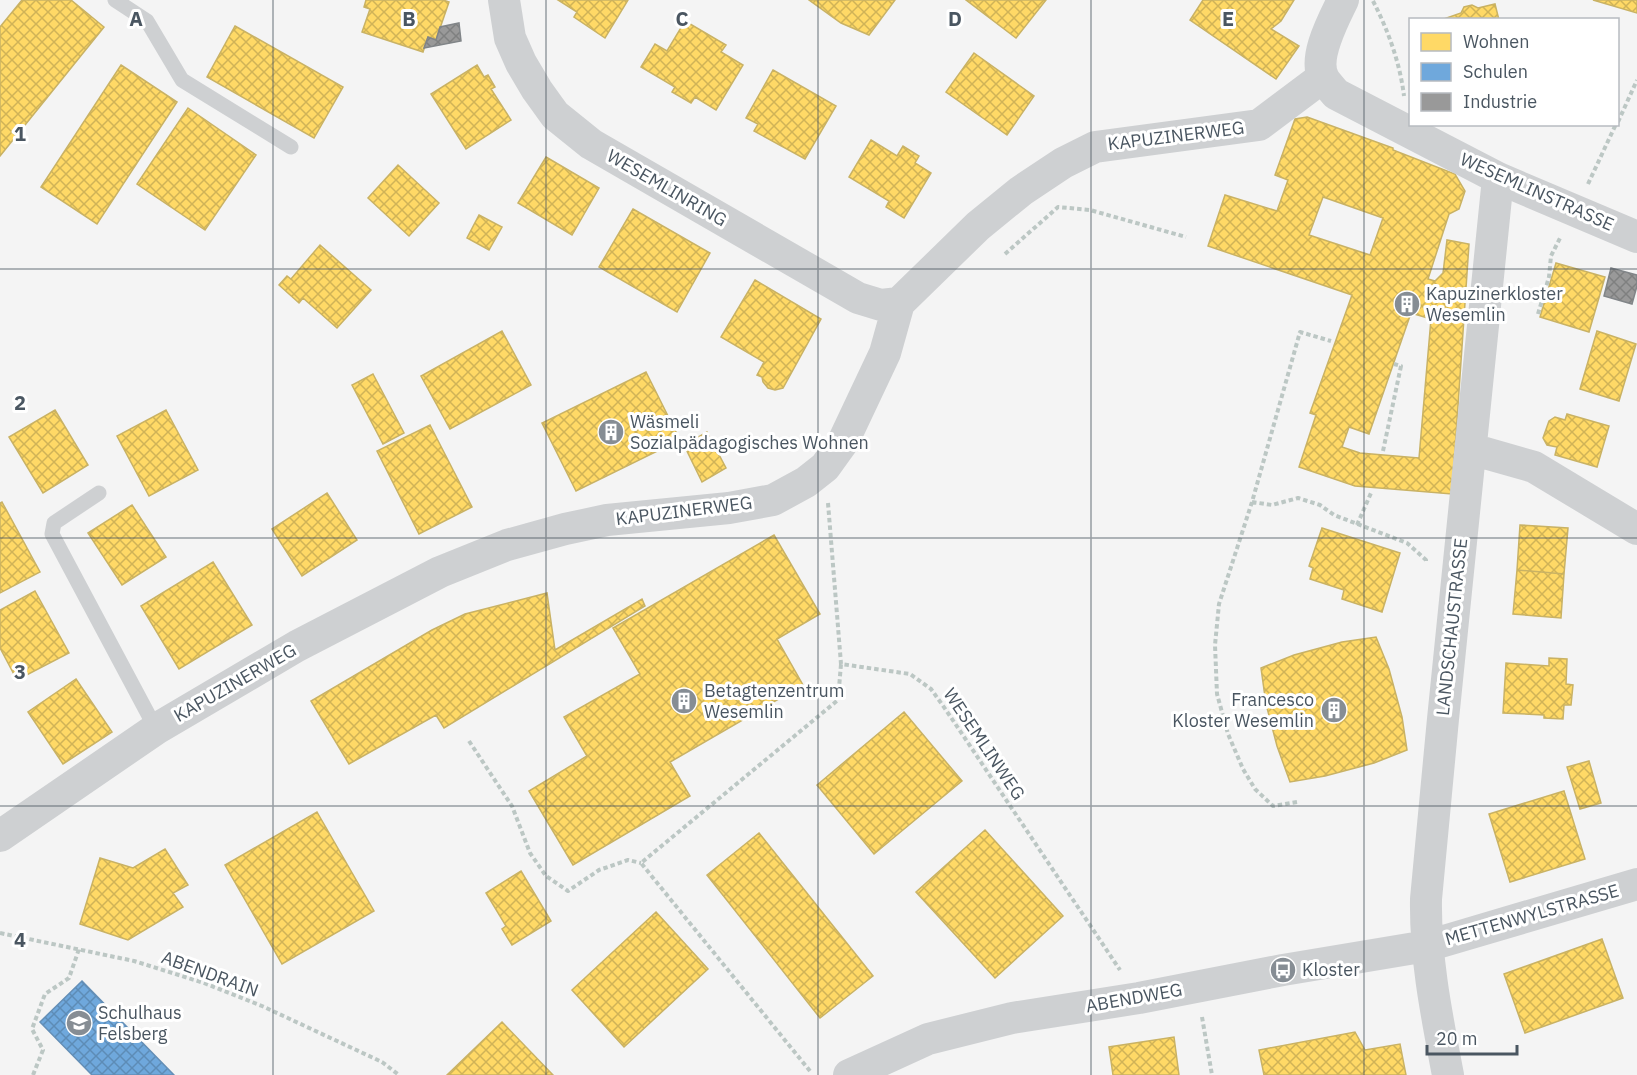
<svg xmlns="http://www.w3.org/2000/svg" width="1637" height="1075" font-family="'IBM Plex Sans',sans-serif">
<defs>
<pattern id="homes-cross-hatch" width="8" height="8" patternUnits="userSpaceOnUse" patternTransform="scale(1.5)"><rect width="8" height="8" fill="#ffd966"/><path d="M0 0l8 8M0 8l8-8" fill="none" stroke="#d0b357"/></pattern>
<pattern id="schools-cross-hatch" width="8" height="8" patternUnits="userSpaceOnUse" patternTransform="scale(1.5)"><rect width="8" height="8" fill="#6fa8dc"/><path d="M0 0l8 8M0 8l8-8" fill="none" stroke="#5d8cb6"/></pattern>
<pattern id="industry-cross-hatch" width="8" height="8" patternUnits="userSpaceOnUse" patternTransform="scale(1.5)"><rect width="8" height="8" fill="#999"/><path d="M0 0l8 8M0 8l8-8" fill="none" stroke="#7f8080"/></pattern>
</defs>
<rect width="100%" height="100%" fill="#f4f4f4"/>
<path fill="url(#homes-cross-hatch)" stroke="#c9b264" stroke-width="1.5" fill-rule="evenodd" d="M22,0h49l33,27 -104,129v-129z
M366,0h77l6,2 -13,38 -8,-3 -5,15 -61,-20 8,-23 -6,-2z
M558,0h70l-23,38 -31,-21 3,-5z
M809,0h86l-26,35 -28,-12z
M966,0h80l-30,38z
M1203,0h91l-13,21 -10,8 28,17 -23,33 -86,-59z
M1593,0h44v13z
M1495,4l4,16h-58l20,-7 3,-6 8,-2 6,3z
M685,21l41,24 -5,7 22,13 -27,45 -21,-13 -4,6 -19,-11 3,-5 -34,-20 14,-23 12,7z
M235,26l108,61 -29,51 -107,-61z
M974,53l60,43 -27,39 -61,-43z
M121,65l56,37 -80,122 -56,-37z
M477,65l7,12 4,-2 7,12 -4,2 20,31 -45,29 -35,-55z
M773,70l63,36 -31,53 -51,-28 4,-7 -12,-6z
M188,108l68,47 -51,75 -68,-46z
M1307,117l86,31v2l62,24 10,17 -6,18 -10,5 -21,65 7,2 8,-8 4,-33 22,4 -17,250 -97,-8 -56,-19 17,-52 -6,-2 42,-118 -144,-49 17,-51 52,16 11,-31 -13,-5 20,-56zM1323,197l60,21 -13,37 -61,-20zM1411,313l20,6 -12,139 -59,-5 -18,-6 7,-20 20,7z
M871,140l26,16 6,-10 16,10 -4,7 16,10 -27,45 -18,-11 3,-6 -40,-24z
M546,157l53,31 -27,47 -54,-32z
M398,165l41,38 -30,33 -41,-38z
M633,209l77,44 -33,59 -78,-45z
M479,215l23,12 -13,23 -22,-12z
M320,245l51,45 -34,38 -34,-30 -4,5 -20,-18 8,-9 4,3z
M1556,263l49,14 -16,55 -49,-15z
M755,280l66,39 -38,69 -8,2 -7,-2 -5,-6 -1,-5 -5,-2 7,-13 -43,-25z
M502,331l29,54 -81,44 -29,-53z
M1597,331l39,13 -17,57 -39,-12z
M646,372l34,68 -104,51 -34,-68z
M373,374l31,59 -21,11 -31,-59z
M55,410l33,55 -45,28 -34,-56z
M166,410l32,60 -49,26 -32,-60z
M1567,414l42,12 -12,41 -42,-12 2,-8 -10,-2 -4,-7 6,-17 6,-4 10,3z
M430,425l42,82 -53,27 -42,-83z
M707,432l19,36 -24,14 -18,-37z
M327,493l30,47 -55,36 -30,-47z
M2,502l38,70 -40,21v-90z
M132,505l34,52 -44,28 -34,-52z
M1520,525l48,3 -4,46 -47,-4z
M1322,528l78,25 -18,59 -40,-13 2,-9 -34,-11 3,-11 -4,-2z
M774,535l46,79 -43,25 26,46 -133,77 20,34 -117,69 -44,-74 58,-35 -23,-39 76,-43 -27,-46z
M213,562l39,63 -73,44 -38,-63z
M1517,570l47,4 -3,44 -48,-4z
M35,591l34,62 -52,27 -17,-32v-38z
M547,593l8,57 87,-51 3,7 -201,122 -8,-13 -87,49 -38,-63 121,-71 33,-16z
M1376,637l13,32 13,48 5,33 -33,13 -49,13 -35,6 -13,-36 -11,-42 -5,-36 33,-13 48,-13z
M1549,658l18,1 -1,25 7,1 -2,20h-7l-1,14 -19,-1v-3l-41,-2 3,-50 43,3z
M76,679l36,53 -49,32 -35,-52z
M904,712l58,69 -88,73 -57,-69z
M1589,761l12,42 -21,6 -13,-42z
M1564,791l21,68 -75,23 -21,-68z
M317,812l57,99 -92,53 -57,-99z
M985,830l78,86 -68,62 -79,-86z
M759,833l114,143 -53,42 -113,-143z
M165,849l23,36 -15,8 10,14 -55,33 -48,-16 20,-66 33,10z
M521,871l30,50 -39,24 -10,-16 4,-3 -20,-33z
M656,912l52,57 -84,78 -52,-57z
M1602,939l21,59 -98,35 -21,-59z
M502,1022l51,53h-106z
M1355,1032l10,18 35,-6 6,31h-142l-5,-25z
M1174,1037l5,38h-66l-4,-28z"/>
<path fill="url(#schools-cross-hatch)" stroke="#648fb7" stroke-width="1.5" d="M82,981l92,94h-82l-52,-53z"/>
<path fill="url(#industry-cross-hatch)" stroke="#818588" stroke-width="1.5" d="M459,23l2,18 -37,7 4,-11 8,3 4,-13z
M1611,268l26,7v11l-5,18 -28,-8z"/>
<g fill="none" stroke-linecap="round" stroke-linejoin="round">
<path stroke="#bcc7c4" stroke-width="4" stroke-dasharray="4.5 3" stroke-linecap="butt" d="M1373,1c15,29 27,62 31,95
M1618,122l19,-42
M1588,184l28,-60
M1005,254l53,-47 32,3 96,27
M1538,314l11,-37 2,-21 9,-18
M1383,451l18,-85 -7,-2
M1252,502l20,3 26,-7 22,7 14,10 73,28 19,17v4
M828,503l13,161 69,10 21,15 15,21 174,260
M1357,525l14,-32
M469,741l43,65 18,47 16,23 22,15 31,-21 29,-10 13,3
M1297,802l-24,4 -18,-17 -12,-20 -15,-35 -11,-40 -2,-49 4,-41 33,-102 48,-170 31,9
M0,933l134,28 70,22 58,23 120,56 17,13
M1202,1017l10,58
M810,1071l-169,-208 197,-163 3,-36
M33,1075l10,-25 -11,-21 13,-35 24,-16 10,-29"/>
<path stroke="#ced0d2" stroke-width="15" d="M115,0l32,21 35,59 109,67
M99,493l-45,30 -2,11 104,195"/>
<path stroke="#ced0d2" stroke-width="32" d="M504,0l6,38 11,25 16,27 18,25 36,29 267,154 23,7 18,-2
M1343,0c-9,19 -31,58 -19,79 3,5 8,10 12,15l162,84 139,59
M1471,449l63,18 103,62
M0,836l156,-107 141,-83 143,-74 67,-27 58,-16 42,-9 122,-12 44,-8 33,-18 19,-15 18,-25 42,-89 14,-50 79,-77 43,-35 42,-28 32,-16 164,-22 64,-48
M849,1075l79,-36 84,-21 127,-20 144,-28 144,-24 210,-62
M1448,1075c-11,-58 -23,-116 -22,-176l17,-180 55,-541"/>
</g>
<path fill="none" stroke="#4a5661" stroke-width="1.5" stroke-opacity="0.55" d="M273,0v1075M546,0v1075M818,0v1075M1091,0v1075M1364,0v1075M0,269h1637M0,538h1637M0,806h1637"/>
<defs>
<symbol id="building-disc" viewBox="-11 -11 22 22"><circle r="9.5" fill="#868d94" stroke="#fff"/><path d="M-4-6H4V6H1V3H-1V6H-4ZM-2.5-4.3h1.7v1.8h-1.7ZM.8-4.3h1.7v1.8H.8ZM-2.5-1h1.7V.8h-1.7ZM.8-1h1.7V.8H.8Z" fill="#fff"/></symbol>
<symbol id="bus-disc" viewBox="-11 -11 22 22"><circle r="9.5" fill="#868d94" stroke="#fff"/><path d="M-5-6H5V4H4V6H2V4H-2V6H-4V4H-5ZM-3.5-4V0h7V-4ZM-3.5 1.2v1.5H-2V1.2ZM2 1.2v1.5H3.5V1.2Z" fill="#fff"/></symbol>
<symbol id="school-disc" viewBox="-11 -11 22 22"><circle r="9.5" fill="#868d94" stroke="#fff"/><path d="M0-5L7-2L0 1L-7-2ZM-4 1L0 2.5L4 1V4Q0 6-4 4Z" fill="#fff"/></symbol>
</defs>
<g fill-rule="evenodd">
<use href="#building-disc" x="1392" y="289" width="30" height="30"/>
<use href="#building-disc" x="596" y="417" width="30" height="30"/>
<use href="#building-disc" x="669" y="686" width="30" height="30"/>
<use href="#building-disc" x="1319" y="695" width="30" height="30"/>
<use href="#bus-disc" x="1268" y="955" width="30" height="30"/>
<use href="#school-disc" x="64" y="1008" width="30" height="30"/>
</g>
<g text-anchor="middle" stroke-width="6" stroke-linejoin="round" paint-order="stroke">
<g font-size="18" fill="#4a5661" stroke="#fff">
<text transform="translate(1176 136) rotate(-7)" y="6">KAPUZINERWEG</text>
<text transform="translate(667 188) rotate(30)" y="6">WESEMLINRING</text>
<text transform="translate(1537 192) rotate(24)" y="6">WESEMLINSTRASSE</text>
<text transform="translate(684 511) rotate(-7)" y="6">KAPUZINERWEG</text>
<text transform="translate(1452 627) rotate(-84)" y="6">LANDSCHAUSTRASSE</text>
<text transform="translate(235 683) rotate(-30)" y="6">KAPUZINERWEG</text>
<text transform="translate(984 744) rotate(56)" y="6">WESEMLINWEG</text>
<text transform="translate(1532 915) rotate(-16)" y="6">METTENWYLSTRASSE</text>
<text transform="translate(210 974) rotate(20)" y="6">ABENDRAIN</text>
<text transform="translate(1134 998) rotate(-10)" y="6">ABENDWEG</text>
</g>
<g font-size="18" fill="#4a5661" stroke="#fff" text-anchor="start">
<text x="1426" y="300">Kapuzinerkloster<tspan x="1426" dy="21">Wesemlin</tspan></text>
<text x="630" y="428">Wäsmeli<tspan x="630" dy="21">Sozialpädagogisches Wohnen</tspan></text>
<text x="704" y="697">Betagtenzentrum<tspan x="704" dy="21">Wesemlin</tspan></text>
<text x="1314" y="706" text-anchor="end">Francesco<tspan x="1314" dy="21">Kloster Wesemlin</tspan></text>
<text x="1302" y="976">Kloster</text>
<text x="98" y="1019">Schulhaus<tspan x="98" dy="21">Felsberg</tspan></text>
</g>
</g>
<g font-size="20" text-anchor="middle" font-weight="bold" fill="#4a5661" stroke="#fff" stroke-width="6" stroke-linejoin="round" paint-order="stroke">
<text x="136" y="26">A</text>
<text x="409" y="26">B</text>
<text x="682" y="26">C</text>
<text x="955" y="26">D</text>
<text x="1228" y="26">E</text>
<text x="20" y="141">1</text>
<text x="20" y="410">2</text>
<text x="20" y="679">3</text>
<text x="20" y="947">4</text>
</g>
<rect x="1409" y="18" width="210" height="108" fill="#ffffff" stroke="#b7bbc0" stroke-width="1.5"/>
<rect x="1421" y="33" width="30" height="18" fill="#ffd966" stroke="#b7bbc0" stroke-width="1.5"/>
<text x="1463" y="48" font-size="18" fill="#4a5661">Wohnen</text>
<rect x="1421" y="63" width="30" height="18" fill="#6fa8dc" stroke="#b7bbc0" stroke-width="1.5"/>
<text x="1463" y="78" font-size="18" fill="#4a5661">Schulen</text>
<rect x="1421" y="93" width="30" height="18" fill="#999999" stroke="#b7bbc0" stroke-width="1.5"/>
<text x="1463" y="108" font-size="18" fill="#4a5661">Industrie</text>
<path d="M1427 1045v9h90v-9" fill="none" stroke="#4a5661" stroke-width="3"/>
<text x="1436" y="1045" font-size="18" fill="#4a5661" stroke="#ffffff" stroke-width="4.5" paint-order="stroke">20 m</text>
</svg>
